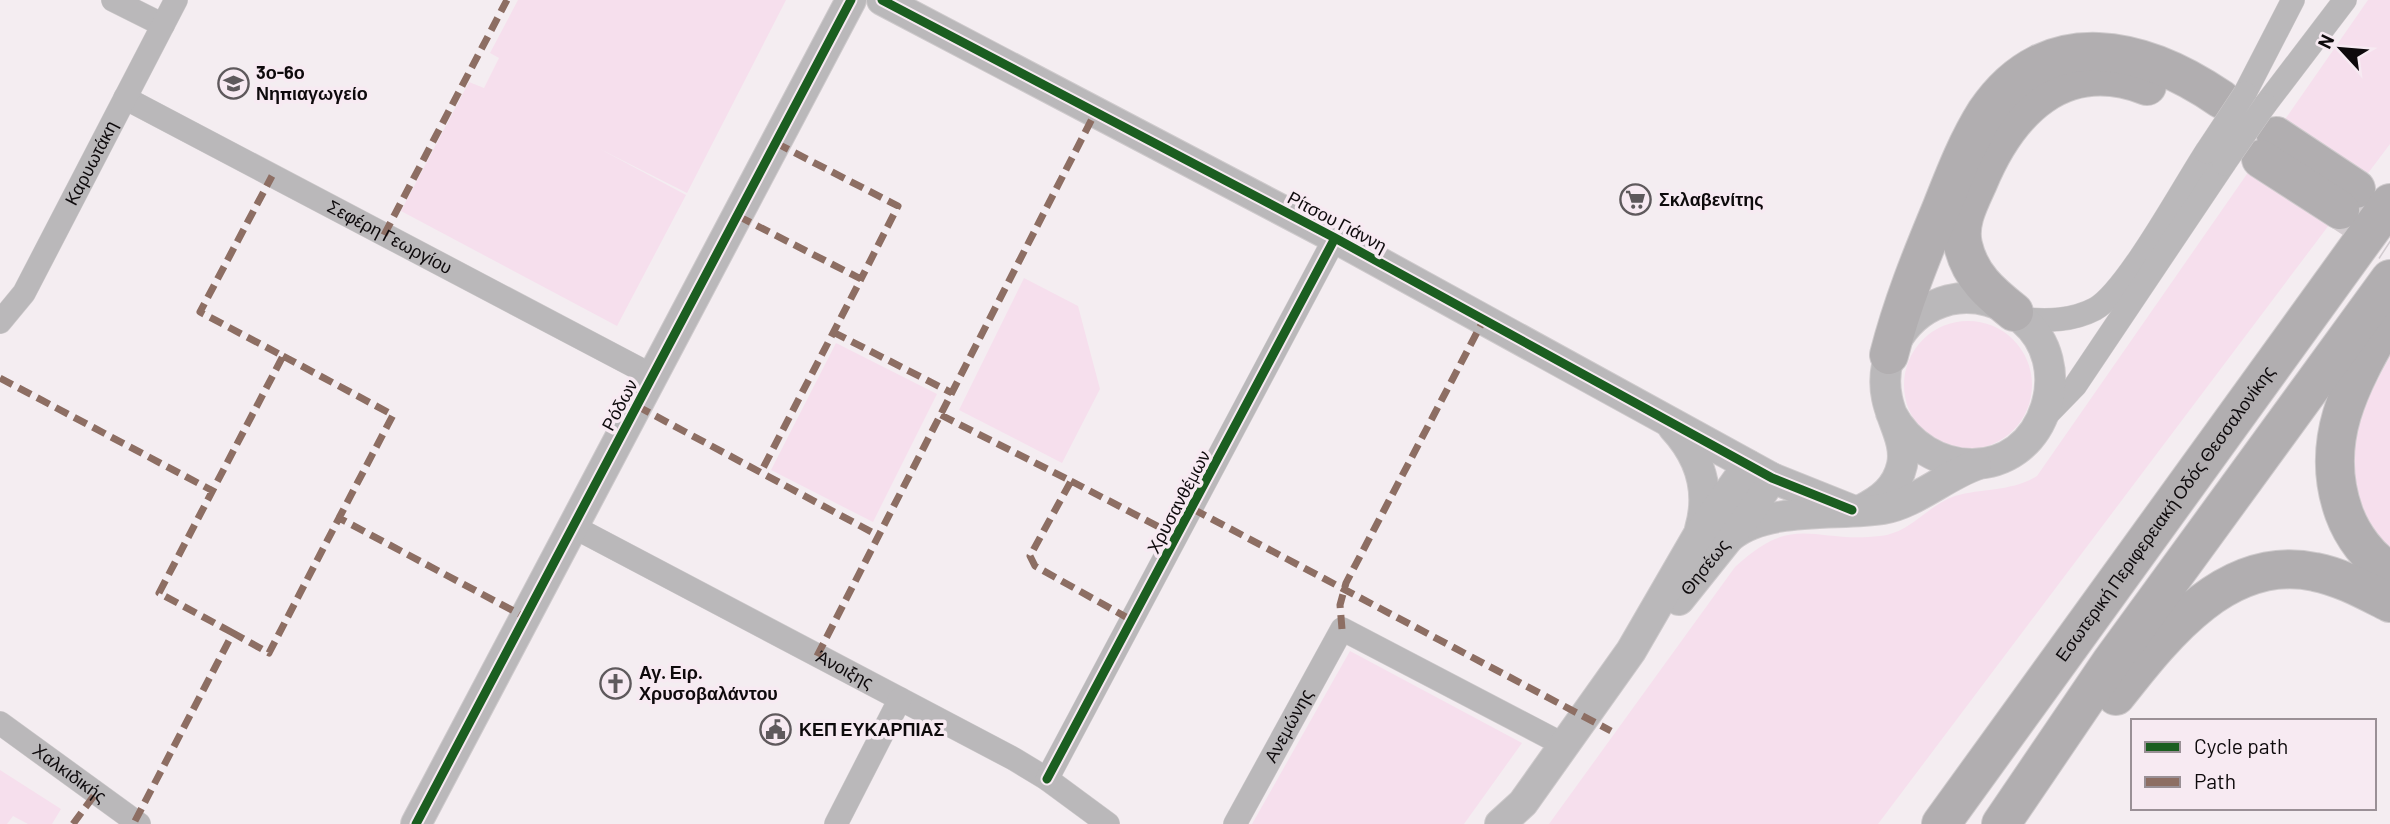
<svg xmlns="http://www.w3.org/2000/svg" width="2390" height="824" font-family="Barlow,sans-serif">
<rect width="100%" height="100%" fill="#f4edf1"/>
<path fill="#f6dfed" d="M518,0h268l-99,193 -87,-44 86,46 -69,131 -216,-115 68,-129 15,6 15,-30 -9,-5z
M2368,0h22v144l-512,680h-329l186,-257c60,-56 78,-23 145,-31 31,-3 46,-30 75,-40 27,-8 56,-4 82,-20z
M1024,278l54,28 22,83 -38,74 -103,-53z
M1904 385a64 64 0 1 1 128 0a64 64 0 1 1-128 0Z
M836,343l101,51 -64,128 -102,-52z
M2390,356v198l-30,-35 -11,-85z
M1350,651l172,92 -58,81h-212z
M0,770l61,39 -9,15h-24l-15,-8 -6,8h-7z"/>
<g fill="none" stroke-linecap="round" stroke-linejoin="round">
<path stroke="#d2cbcf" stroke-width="38" stroke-dasharray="38 19" stroke-linecap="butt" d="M2341,211l49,32"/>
<defs>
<g id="minor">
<path d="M113,0l50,25"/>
<path d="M2245,93l48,-93"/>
<path id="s1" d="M125,98l528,278"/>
<path d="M2265,105l80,-105"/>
<path d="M2022,319c26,2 50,2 73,-10 32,-18 88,-122 111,-157"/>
<path id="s2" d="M0,322l24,-29 152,-293"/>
<path d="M2041,421l34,-35 149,-222"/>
<path id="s3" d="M574,527l440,232 33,20 61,45"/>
<path id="s4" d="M0,723l139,101"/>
<path d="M1047,779l288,-541"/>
<path d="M836,824l64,-125"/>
<path id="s5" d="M1235,824l107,-195 222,116"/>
</g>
<g id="tertiary">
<path d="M882,0l453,238 437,240 80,32"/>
<path d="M1673,427c27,29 38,64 27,102"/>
<path d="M1861,510c20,-10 36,-22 41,-45 5,-23 -11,-45 -15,-67 -9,-43 19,-87 62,-98 26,-6 54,2 74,20 25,21 33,55 23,87 -24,77 -120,73 -155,6"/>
<path d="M1731,536c36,-30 109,-20 152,-27 31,-5 62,-33 93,-44"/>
<path id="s6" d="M1679,600l72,-90 21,-32"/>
<path d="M416,824l435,-824"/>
<path d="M1500,824l23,-21 108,-152 66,-114 51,-72"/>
</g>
<g id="trunk">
<path d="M2276,136l80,53"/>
<path d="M2261,159l79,51"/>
<path d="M2014,312c-24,-19 -44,-36 -51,-67 -5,-22 6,-42 15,-62 30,-72 84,-130 169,-97"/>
<path d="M2390,315c-36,64 -73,123 -46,198 8,22 25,46 46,58"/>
<path d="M1889,355c13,-51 32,-98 52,-146 13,-33 26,-67 45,-97 62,-91 159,-65 235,-13"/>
<path d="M2116,696c48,-61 111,-143 199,-124 26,5 51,19 75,31"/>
<path id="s7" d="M1941,824l449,-621"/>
<path d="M2001,824l110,-162 279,-383"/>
</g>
</defs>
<use href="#minor" stroke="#cecacc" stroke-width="24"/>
<use href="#tertiary" stroke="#cecacc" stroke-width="32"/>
<use href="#trunk" stroke="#cecacc" stroke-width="40"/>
<use href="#minor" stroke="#bab8ba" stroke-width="23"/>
<use href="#tertiary" stroke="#bab8ba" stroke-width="30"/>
<use href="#trunk" stroke="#b1aeb0" stroke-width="38"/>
<defs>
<path id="minor-bridge" d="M2206,152l39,-59
M2224,164l41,-59"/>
</defs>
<use href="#minor-bridge" stroke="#cecacc" stroke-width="24" stroke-linecap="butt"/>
<use href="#minor-bridge" stroke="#bab8ba" stroke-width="23"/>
<path stroke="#8d6e63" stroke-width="7" stroke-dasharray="14 7" stroke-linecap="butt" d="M776,143l122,63 -37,73
M738,216l123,63 -100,193
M384,235l123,-235
M833,332l119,61
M283,356l110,59 -54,103
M0,378l213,113
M637,406l242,130
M941,415l130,66 -41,75 5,10 98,55
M1071,481l107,56
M1193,509l418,222
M1342,629l-2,-24 6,-22 138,-264
M233,633l-74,-40 124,-237 -83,-44 72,-136
M817,656l278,-543
M135,821l98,-188 36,20 70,-135 186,99
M73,824l23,-31"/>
<defs>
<path id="cycleway" d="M882,0l453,238 437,240 80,32
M1047,779l288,-541
M416,824l435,-824"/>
</defs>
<use href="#cycleway" stroke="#f7eaf2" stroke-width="13"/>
<use href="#cycleway" stroke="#1b5e20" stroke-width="9"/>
</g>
<defs>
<symbol id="school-ring" viewBox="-11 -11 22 22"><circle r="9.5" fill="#f7eaf2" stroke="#5e595c" stroke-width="1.5"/><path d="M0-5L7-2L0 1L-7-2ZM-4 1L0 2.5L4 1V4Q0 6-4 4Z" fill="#5e595c"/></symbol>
<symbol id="supermarket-ring" viewBox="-11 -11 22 22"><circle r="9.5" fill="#f7eaf2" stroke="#5e595c" stroke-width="1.5"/><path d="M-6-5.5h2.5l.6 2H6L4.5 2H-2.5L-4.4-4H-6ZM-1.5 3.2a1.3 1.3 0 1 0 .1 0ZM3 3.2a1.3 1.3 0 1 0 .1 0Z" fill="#5e595c"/></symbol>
<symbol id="church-ring" viewBox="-11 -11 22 22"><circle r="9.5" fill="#f7eaf2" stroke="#5e595c" stroke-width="1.5"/><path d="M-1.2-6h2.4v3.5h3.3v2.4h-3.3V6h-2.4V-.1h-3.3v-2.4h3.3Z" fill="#5e595c"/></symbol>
<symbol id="civic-ring" viewBox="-11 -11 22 22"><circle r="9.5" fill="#f7eaf2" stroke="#5e595c" stroke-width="1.5"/><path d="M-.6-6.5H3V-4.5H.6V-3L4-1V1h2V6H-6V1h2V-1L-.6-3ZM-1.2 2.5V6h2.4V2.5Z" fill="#5e595c"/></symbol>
</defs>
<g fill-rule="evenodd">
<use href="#school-ring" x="216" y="66" width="35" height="35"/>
<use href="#supermarket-ring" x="1618" y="182" width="35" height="35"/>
<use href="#church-ring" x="598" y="666" width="35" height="35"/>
<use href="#civic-ring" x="758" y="712" width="35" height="35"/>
</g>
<g text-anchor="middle" stroke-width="7" stroke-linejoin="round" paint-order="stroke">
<g font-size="18" font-weight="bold" fill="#0e0a0c" stroke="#f7eaf2" text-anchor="start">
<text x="256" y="79">3ο-6ο<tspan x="256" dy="21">Νηπιαγωγείο</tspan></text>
<text x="1659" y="206">Σκλαβενίτης</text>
<text x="639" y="679">Αγ. Ειρ.<tspan x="639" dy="21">Χρυσοβαλάντου</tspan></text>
<text x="799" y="736">ΚΕΠ ΕΥΚΑΡΠΙΑΣ</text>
</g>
<g font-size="18" fill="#0e0a0c" stroke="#f7eaf2">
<text dy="6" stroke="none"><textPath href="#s2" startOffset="184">Καρυωτάκη</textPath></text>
<text transform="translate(1337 222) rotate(28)" y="6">Ρίτσου Γιάννη</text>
<text dy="6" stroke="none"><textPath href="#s1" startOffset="299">Σεφέρη Γεωργίου</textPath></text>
<text transform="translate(620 405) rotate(-62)" y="6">Ρόδων</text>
<text transform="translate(1179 502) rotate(-62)" y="6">Χρυσανθέμων</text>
<text dy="6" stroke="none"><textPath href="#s7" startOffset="383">Εσωτερική Περιφερειακή Οδός Θεσσαλονίκης</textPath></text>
<text dy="6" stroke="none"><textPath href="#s6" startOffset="42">Θησέως</textPath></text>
<text dy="6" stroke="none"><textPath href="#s3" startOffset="306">Άνοιξης</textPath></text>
<text dy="6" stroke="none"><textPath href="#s5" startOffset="112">Ανεμώνης</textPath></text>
<text dy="6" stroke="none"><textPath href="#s4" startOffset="86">Χαλκιδικής</textPath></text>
</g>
</g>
<rect x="2131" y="719" width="245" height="91" fill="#f7eaf2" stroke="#9a9096" stroke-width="2"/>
<rect x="2145" y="742" width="35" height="10" fill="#1b5e20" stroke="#9a9096" stroke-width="2"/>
<text x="2194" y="754" font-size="21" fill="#0e0a0c">Cycle path</text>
<rect x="2145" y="777" width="35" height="10" fill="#8d6e63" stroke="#9a9096" stroke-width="2"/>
<text x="2194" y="789" font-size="21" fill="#0e0a0c">Path</text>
<g transform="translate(2341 49) rotate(296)" stroke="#f7eaf2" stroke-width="5" paint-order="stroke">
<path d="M0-5L12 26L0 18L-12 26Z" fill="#0e0a0c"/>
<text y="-10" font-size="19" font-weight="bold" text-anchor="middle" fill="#0e0a0c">N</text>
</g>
</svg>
